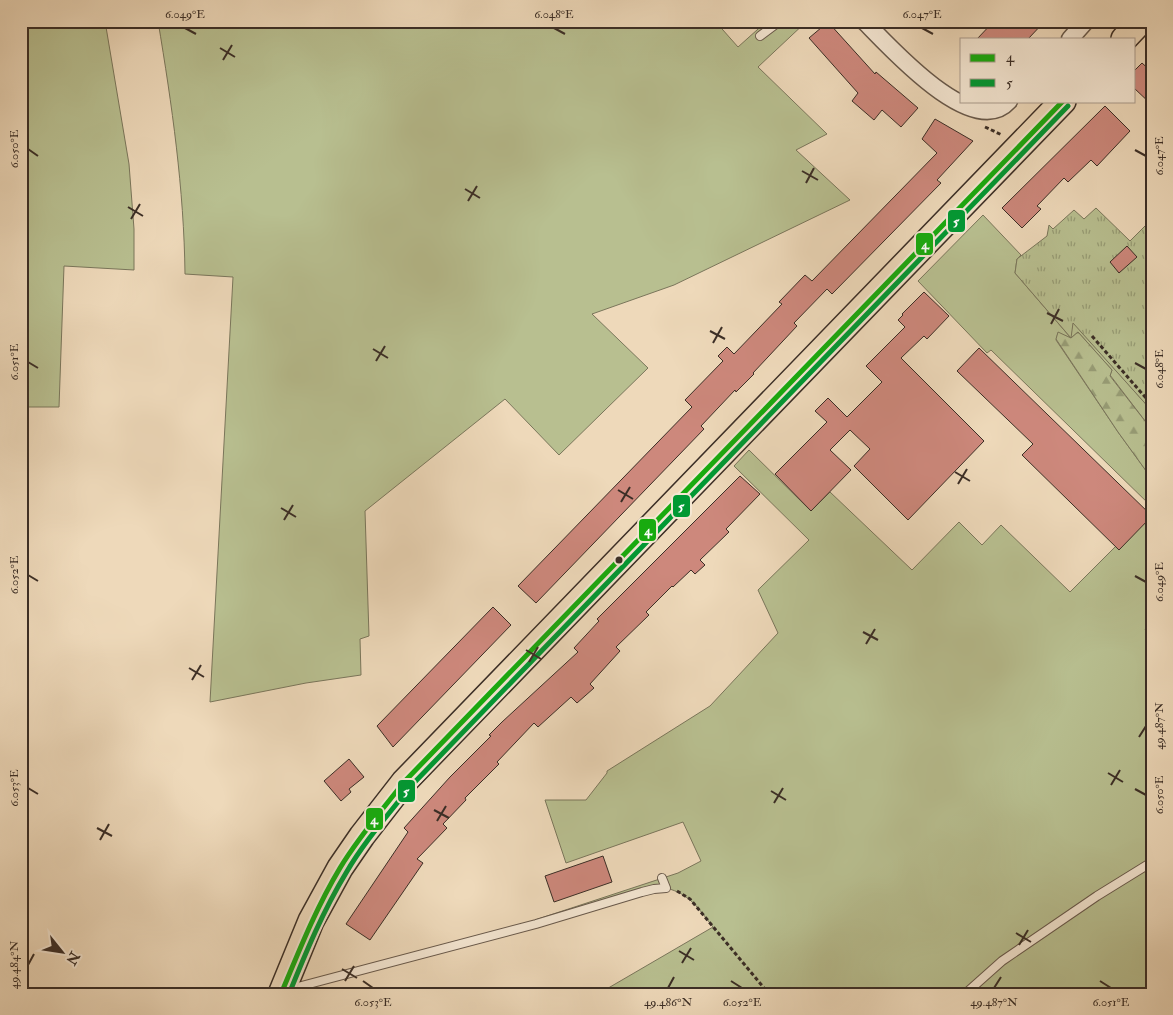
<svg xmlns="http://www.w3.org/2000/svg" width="1173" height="1015" font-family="'IM FELL Double Pica',serif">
<defs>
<pattern id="forest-firs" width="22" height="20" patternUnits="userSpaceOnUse" patternTransform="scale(1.25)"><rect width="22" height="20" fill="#b8bf90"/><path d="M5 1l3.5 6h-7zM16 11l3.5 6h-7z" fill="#979c75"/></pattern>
<pattern id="park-tufts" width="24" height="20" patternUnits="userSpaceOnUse" patternTransform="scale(1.25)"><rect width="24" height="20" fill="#b8bf90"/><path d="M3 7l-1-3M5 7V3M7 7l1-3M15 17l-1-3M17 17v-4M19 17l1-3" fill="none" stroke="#979c75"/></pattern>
</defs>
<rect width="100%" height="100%" fill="#eed9ba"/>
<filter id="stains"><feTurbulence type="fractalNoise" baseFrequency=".004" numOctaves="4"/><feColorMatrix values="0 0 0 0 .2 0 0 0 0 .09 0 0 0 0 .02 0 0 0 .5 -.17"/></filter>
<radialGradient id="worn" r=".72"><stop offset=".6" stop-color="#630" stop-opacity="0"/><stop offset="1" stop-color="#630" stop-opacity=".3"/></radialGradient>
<path fill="#b8bf90" stroke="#7a765b" d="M21,21h84l24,143 5,65v41l-70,-4 -5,141h-38z
M158,21h557l23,26 29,-26h40l-49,46 69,67 -31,16 54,50 -176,85 -82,29 56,54 -89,87 -54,-56 -140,112 4,125 -9,3 1,36 -55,8 -96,19 23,-425 -48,-3c-1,-85 -13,-169 -27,-253z
M983,215l38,40 -4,4 -2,14 55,64 3,-15 79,89v19l-42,-55 2,-5 -34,-38 -7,6 -13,-5 -2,7 62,92 34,47v28l-161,-157 -4,3 -69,-72z
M749,450l62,61 19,-19 82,78 47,-48 23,23 19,-20 69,67 46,-46 36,-30v108l-7,5 7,13v352h-554l115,-67c-15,-19 -23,-33 -47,-39l-130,36 -1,-4 143,-47 23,-12 -18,-39 -117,41 -21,-63h41l21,-27v-2l103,-65 68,-73 -20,-43 51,-50 -75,-74z"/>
<path fill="url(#forest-firs)" stroke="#7a765b" d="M1058,332l13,6 7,-6 34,38 -2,6 42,54v49l-34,-47 -62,-93z"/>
<path fill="url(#park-tufts)" stroke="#7a765b" d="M1096,208l34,33 22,-22v192l-79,-88 -2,15 -56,-65 2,-14 30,-23 2,-11 4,4 21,-19 10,9z"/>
<path fill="#cd887c" stroke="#3b2e26" d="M994,21h51l-17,18h-51z
M828,22l47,52 1,-2 42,36 -17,19 -19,-17 -8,10 -22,-19 6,-8 -49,-55z
M1142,63l10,9v33l-18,-17v-17z
M1105,106l25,25 -33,35 -6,-6 -23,22 -4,-4 -27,28 4,3 -19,19 -20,-20z
M935,119l38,22 -36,39 4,3 -109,111 -5,-5 -33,34 3,3 -44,47 1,1 -18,18 -1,-2 -34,36 3,3 -168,174 -18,-17 174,-179 -7,-7 38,-39 -5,-5 9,-9 7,7 48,-50 -3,-2 26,-27 7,6 125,-128 -15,-14z
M1127,246l10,11 -18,16 -9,-11z
M924,292l25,24 -22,23 -3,-3 -23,22 83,83 -76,79 -54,-54 16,-17 -20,-19 -20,20 21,20 -40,41 -36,-37 52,-52 -12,-11 13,-13 19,19 35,-35 -16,-16 39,-39 -7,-7 5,-5 -1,-1z
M979,348l173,168 -33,34 -97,-95 11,-11 -76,-73z
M740,476l20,18 -34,35 3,3 -29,28 5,5 -10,9 -4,-4 -18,17 -1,-1 -26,26 3,3 -33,32 4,4 -30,33 4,4 -17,15 -6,-6 -33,30 -4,-4 -37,39 2,2 -34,34 1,2 -23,24 4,4 -30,31 6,4 -53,77 -24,-16 62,-92 -4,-4 46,-51 41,-41 -2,-1 13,-13 76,-70 -4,-4 25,-27 -2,-2z
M493,607l18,18 -118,122 -16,-21z
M349,759l15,18 -15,12 2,3 -10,9 -17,-20z
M603,856l9,26 -58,20 -9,-26z"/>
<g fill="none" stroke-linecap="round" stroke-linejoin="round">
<defs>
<path id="lane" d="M760,36l20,-15
M290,989l246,-65 106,-32 12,-3 12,-1 -4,-10
M965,994l37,-33 95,-65 55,-34"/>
<path id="street" d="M864,21c25,25 109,120 145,80
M1070,39l16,-18"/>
<path id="primary" d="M1124,39l17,-18
M281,994l30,-73 29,-53 22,-32 42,-54 659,-681"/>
</defs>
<use href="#lane" stroke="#68594b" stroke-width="10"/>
<use href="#street" stroke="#68594b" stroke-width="19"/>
<use href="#primary" stroke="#3b2e26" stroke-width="28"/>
<path stroke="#3b2e26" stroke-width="3" stroke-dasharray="4 2.5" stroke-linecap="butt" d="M985,127l17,8
M1092,336l60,69
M677,891l13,8 79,95"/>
<use href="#lane" stroke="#f4e6d2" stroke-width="8"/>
<use href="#street" stroke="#f4e6d2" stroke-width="16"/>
<use href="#primary" stroke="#eed9ba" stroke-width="25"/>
<defs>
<path id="bus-1" d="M281,994c18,-43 35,-86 59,-126 18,-30 42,-58 64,-86l659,-681"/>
<path id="bus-2" d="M289,994c17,-42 34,-83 57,-121 18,-31 42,-58 64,-86l658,-681"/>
</defs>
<use href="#bus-1" stroke="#f4e6d2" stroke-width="9"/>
<use href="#bus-2" stroke="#f4e6d2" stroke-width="9"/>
<use href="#bus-1" stroke="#18ab0f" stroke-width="5"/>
<use href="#bus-2" stroke="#093" stroke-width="5"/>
</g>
<path fill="none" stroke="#3b2e26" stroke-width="2" d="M185,28l11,6M554,28l11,6M922,28l11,6M220,48l15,9M223,60l9,-15M28,149l10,7M1135,150l11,6M802,171l16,9M806,183l8,-15M465,189l15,9M468,201l9,-15M128,207l15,9M131,219l9,-15M1047,313l16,8M1051,324l8,-15M710,331l15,8M713,343l9,-16M373,349l15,9M376,361l9,-15M28,362l10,6M1135,363l11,6M955,472l15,9M958,484l9,-15M618,490l15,9M621,502l9,-15M281,508l15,9M284,520l9,-15M28,575l10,6M1135,576l11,6M863,632l15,8M866,644l9,-15M526,650l15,9M529,662l9,-15M189,668l15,9M192,680l9,-15M1139,737l7,-11M1108,773l15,9M1111,785l9,-15M28,788l10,6M1135,789l11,6M771,791l15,9M774,803l9,-15M434,810l15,8M437,821l9,-15M97,828l15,8M100,840l9,-16M1016,933l15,9M1019,945l9,-15M679,951l15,9M682,963l9,-15M28,965l6,-11M342,969l15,9M345,981l9,-15M363,981l10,7M731,981l11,7M1100,981l11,7M668,988l6,-11M994,988l7,-11"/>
<circle fill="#3b2e26" stroke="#f4e6d2" stroke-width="2" cx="619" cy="560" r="4.5"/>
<g stroke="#f4e6d2" stroke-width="2">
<rect x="947" y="209" width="19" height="24" rx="5" fill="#093"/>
<rect x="915" y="232" width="19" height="24" rx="5" fill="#18ab0f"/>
<rect x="672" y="494" width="19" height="24" rx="5" fill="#093"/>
<rect x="638" y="518" width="19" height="24" rx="5" fill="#18ab0f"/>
<rect x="397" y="779" width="19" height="24" rx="5" fill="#093"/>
<rect x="365" y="807" width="19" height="24" rx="5" fill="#18ab0f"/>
</g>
<g font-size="14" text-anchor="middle" font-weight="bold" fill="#fff">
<text x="956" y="226">5</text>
<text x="925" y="249">4</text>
<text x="681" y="511">5</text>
<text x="648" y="535">4</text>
<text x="406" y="796">5</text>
<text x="374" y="824">4</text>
</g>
<rect width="1173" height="1015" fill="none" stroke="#eed9ba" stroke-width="55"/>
<rect x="960" y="38" width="175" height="65" fill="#f4e6d2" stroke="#aa9c8d"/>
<rect x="970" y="54" width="25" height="8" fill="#18ab0f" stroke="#aa9c8d"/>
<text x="1006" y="62" font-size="15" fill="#3b2e26">4</text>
<rect x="970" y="79" width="25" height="8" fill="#009933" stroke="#aa9c8d"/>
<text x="1006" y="88" font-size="15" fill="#3b2e26">5</text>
<g transform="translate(62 952) rotate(120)" stroke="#f4e6d2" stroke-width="4" paint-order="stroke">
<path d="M0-4L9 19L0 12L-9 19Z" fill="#3b2e26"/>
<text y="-8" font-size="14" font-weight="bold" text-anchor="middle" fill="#3b2e26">N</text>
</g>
<rect x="28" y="28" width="1118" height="960" fill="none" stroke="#3b2e26" stroke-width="2"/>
<g font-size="12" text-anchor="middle" fill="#3b2e26">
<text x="185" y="18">6.049°E</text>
<text x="554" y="18">6.048°E</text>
<text x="922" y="18">6.047°E</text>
<text transform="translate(14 149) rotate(-90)" y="4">6.050°E</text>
<text transform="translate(1159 156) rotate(-90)" y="4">6.047°E</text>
<text transform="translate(14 362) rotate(-90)" y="4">6.051°E</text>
<text transform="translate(1159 369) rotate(-90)" y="4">6.048°E</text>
<text transform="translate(14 575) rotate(-90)" y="4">6.052°E</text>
<text transform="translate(1159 582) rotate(-90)" y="4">6.049°E</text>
<text transform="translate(1159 726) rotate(-90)" y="4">49.487°N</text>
<text transform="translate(14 788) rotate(-90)" y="4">6.053°E</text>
<text transform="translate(1159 795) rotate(-90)" y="4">6.050°E</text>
<text transform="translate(14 965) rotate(-90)" y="4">49.484°N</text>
<text x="373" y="1006">6.053°E</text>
<text x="668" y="1006">49.486°N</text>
<text x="742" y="1006">6.052°E</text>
<text x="994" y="1006">49.487°N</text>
<text x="1111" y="1006">6.051°E</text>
</g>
<rect width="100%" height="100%" filter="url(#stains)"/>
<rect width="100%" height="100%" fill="url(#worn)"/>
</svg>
